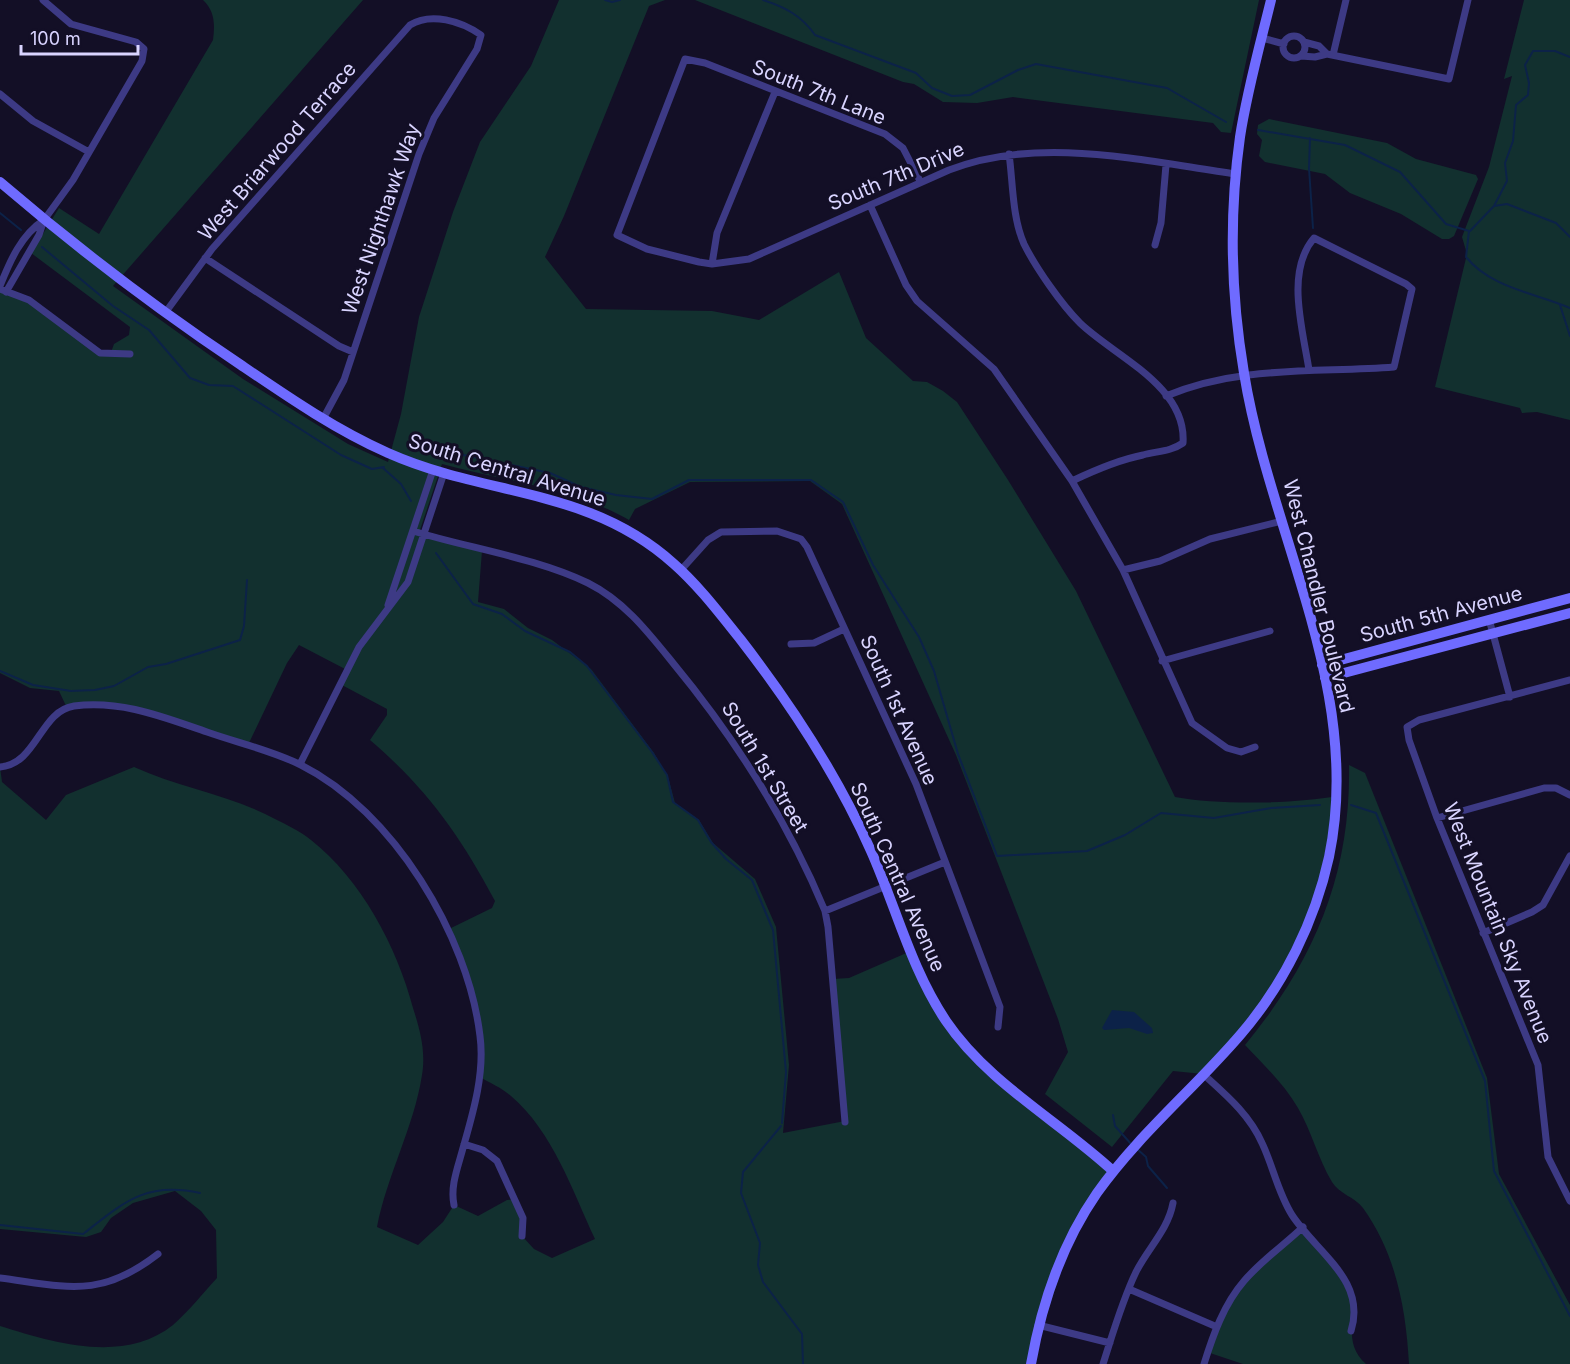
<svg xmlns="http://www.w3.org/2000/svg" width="1570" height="1364" font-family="Inter,sans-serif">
<rect width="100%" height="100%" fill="#130f26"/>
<path fill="#12302f" d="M203,0h160l-250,286 130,93 105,65 40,18 13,-48 18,-97 34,-105 27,-70 51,-76 28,-66h106l-16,6 -85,210 -19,41 41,52 126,2 47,9 80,-48 27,66 47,43 14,1 16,9 14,11 51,78 68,111 99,206c43,8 120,7 162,-1l-25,117 -49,93 -60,68 -30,-3 -61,76 -67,-53 23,-42 -10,-33 -102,-264 -114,-251 -32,-23 -120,1 -55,27 -6,11c-55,-32 -126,-39 -187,-56l-23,69 63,18 -4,51 26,7 24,19 24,12 39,29 63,84 14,24 7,26 24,17 14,23 42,36 21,48 13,138 -6,68 62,-12 -12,-142 16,-1 62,-27 9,22 52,79 141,119 -39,59 -43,134h-1031v-38c54,17 124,38 173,-1 16,-14 30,-32 44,-47l-1,-48 -15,-19 -26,-20 -42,12 -22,15 -10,14 -15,5 -86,-8v-462l2,15 44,38 20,-25 68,-28c46,21 97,28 141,52 12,6 25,12 36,21 50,39 86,107 102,168 7,22 13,43 9,67 -8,52 -35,100 -45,152l41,18 25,-23 11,-17 24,11 29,-16 8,-1 8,19 -1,18 12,13 18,9 43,-19c-23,-49 -42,-107 -84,-143 -9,-8 -21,-13 -31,-19 5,-50 -16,-101 -31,-148l43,-21 3,-7c-36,-67 -67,-111 -125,-161l17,-25v-6l-47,-25 7,-14 -48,-25 -12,18 -39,82 -125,-39 -56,2 -8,-17 -29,-3 -30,-15v-384l29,11 71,53 10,2 4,-11 15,-9 1,-8 -99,-74 28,-45 40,26 114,-194c2,-15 2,-29 -10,-40z
M695,0h564l-28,133 -10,-1 -8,-9 -200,-26 -36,6 -34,-1 -29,-18 -11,-2z
M1524,0h46v420l-33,-8 -15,1 -2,-5 -85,-21 32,-133 -5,-17 27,-70 23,-91 -8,3z
M1269,119l118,24 29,16 60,16 2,4 -24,57 -5,3h-7l-41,-25 -51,-21 -25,-19 -60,-12 -6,-6 3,-16 -5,-6 1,-9z
M1349,765l16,8 122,305 12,96 71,131v59h-161c-3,-55 -13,-110 -46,-156 -8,-11 -24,-14 -31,-26 -14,-23 -20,-50 -34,-74 -14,-24 -35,-44 -53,-63 69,-84 106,-170 104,-280z
M1303,1227c15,18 43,45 48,68 5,25 -8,49 15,69h-123l-36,-12 10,-25 29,-48z"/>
<path fill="#0c2248" d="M1112,1010l22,2 18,16 1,5 -6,1 -18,-6 -25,2 -2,-2z"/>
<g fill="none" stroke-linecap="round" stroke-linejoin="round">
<path stroke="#0c2248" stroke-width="2" d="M605,0l7,2 8,-2
M763,0c22,7 39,16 52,35l101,38 16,15 20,8 18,-1 48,-25 18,-6 131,24 59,34
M1258,130l87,15 55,27 46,52 23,7 -3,26c25,31 69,36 104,51
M1310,138l-1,30 4,60
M1494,206l13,-25 -2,-18 8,-22 3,-36 12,-10 1,-12 -4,-18 8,-14h22l15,6
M0,213l21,17
M1470,231l24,-25 13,-2 49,19 14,14
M42,247l71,59 36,24 41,48 19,7 24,1 108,69 31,14 12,-2
M1560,305l10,31
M430,448l120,25 31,14 35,8 36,4 37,-19h122l32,22 30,63 46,72 15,34 24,83 39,102 90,-5 38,-16 36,-22 53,5 57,-10 49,-3
M383,468l18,16 10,17
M436,553l37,51 29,10 23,17 45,21 17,14 65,86 15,23 6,27 25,18 13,22 15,17 26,21 21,50 13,142 -4,51
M0,671l33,14 38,6 24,-1 19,-4 34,-19 18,-3 74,-24 4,-14 3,-46
M1351,805l25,8 109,268 9,90 76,145
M1113,1115l2,11 17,19
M781,1126l-38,46 -2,21 19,50 -2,22 5,17 39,52 1,30
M1136,1148l10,9 2,9 19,22
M0,1225l83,9c40,-31 62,-53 117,-41"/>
<path stroke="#3d3a85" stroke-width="7" d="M1283 47a11 11 0 1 1 22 0a11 11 0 1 1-22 0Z
M1262,38l22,6
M1304,42l15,4 8,8 122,25 19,-79
M1333,55l13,-55
M1301,56l14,1 12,-3
M0,94l33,27 56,31
M1009,154c4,28 3,63 15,90 12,24 37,60 56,79 34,33 107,63 103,120 -13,9 -26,8 -40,12 -25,5 -48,15 -71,26
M920,181l-17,-33 -18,-14 -180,-71 -20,-4 -68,176 30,14 52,13 13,2 37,-5 200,-89c90,-35 194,-9 287,4
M870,205l36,80 11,16 77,68 78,112 51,89 69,153 35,25 14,4 14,-5
M1155,245l6,-22 5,-58
M205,258l134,88 14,6
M712,264l5,-31 58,-141
M0,286c10,-25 21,-51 44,-66
M0,289l29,11 71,53 30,1
M6,292l33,-57 5,-15 29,-40 69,-119 2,-12 -8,-7 -65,-18 -28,-24
M165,313l47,-64 198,-224c21,-13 51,-4 71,10l-4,14 -43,69 -15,36 -75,226 -21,39
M1166,396c74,-31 150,-23 228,-29l18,-78 -6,-5 -92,-46c-29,34 -11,92 -5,132
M413,531c55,17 124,27 175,52 36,18 60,49 85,80 62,75 114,157 152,248l3,16 17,195
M681,570l27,-30 13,-8 56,-1 24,8 6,8 109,237 84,223 -2,20
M1123,570l37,-9 50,-22 72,-18
M388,605l45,-135
M1489,619l21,78
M791,644l23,-1 30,-14
M1162,661l108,-30
M1570,680l-151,40 -12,7 2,13 28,78 101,247 10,92 22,44
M300,764l59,-117 49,-65 36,-109
M0,767c37,-3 40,-56 74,-61 48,-6 89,11 133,26 31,11 64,18 94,33 92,46 167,170 179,271 5,37 -7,77 -17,112 -5,19 -13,38 -9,57
M1437,818l107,-30h12l14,7
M825,911l120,-49
M1483,933l49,-21 11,-7 27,-49
M1203,1074c23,21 46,40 59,69 11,23 16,50 30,72 24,37 75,65 59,116
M464,1144l19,6 14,11 26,57 -1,18
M0,1278c68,9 100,21 158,-24
M1129,1289l88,38
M1038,1325l72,18
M1103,1364c10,-31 19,-63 33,-92 12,-24 32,-42 37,-69
M1204,1364c9,-29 20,-60 40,-83 17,-20 40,-36 59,-54"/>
<path stroke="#6f6bff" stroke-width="10" d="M0,182c77,66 157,127 241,183 47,32 95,65 147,88 99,44 201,34 286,111 25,22 46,50 67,76 51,66 96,134 130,211 25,56 40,118 75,170 42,62 113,100 167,150
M1322,665l248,-67
M1325,678l245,-65
M1031,1364c11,-62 30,-119 66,-171 41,-58 98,-105 144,-159 43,-50 74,-113 88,-177 35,-167 -59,-323 -85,-484 -13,-77 -15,-158 -4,-236 7,-46 20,-92 31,-137"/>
</g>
<g text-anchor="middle" stroke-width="6" stroke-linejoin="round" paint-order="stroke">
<g font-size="20" fill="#d9d4ff" stroke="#130f26">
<text transform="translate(819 92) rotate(22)" y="7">South 7th Lane</text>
<text transform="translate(277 151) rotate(-49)" y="7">West Briarwood Terrace</text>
<text transform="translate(896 176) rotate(-23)" y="7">South 7th Drive</text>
<text transform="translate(381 219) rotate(-71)" y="7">West Nighthawk Way</text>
<text transform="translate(507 470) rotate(17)" y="7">South Central Avenue</text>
<text transform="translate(1319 596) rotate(76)" y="7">West Chandler Boulevard</text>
<text transform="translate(1441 614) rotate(-15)" y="7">South 5th Avenue</text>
<text transform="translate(899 710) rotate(66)" y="7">South 1st Avenue</text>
<text transform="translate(765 767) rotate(59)" y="7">South 1st Street</text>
<text transform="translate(898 877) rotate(66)" y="7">South Central Avenue</text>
<text transform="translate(1498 923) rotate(68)" y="7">West Mountain Sky Avenue</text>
</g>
</g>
<path d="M21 45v9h117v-9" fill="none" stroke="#d9d4ff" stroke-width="3"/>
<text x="30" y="45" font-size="18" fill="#d9d4ff" stroke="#130f26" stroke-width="4.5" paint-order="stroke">100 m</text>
</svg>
